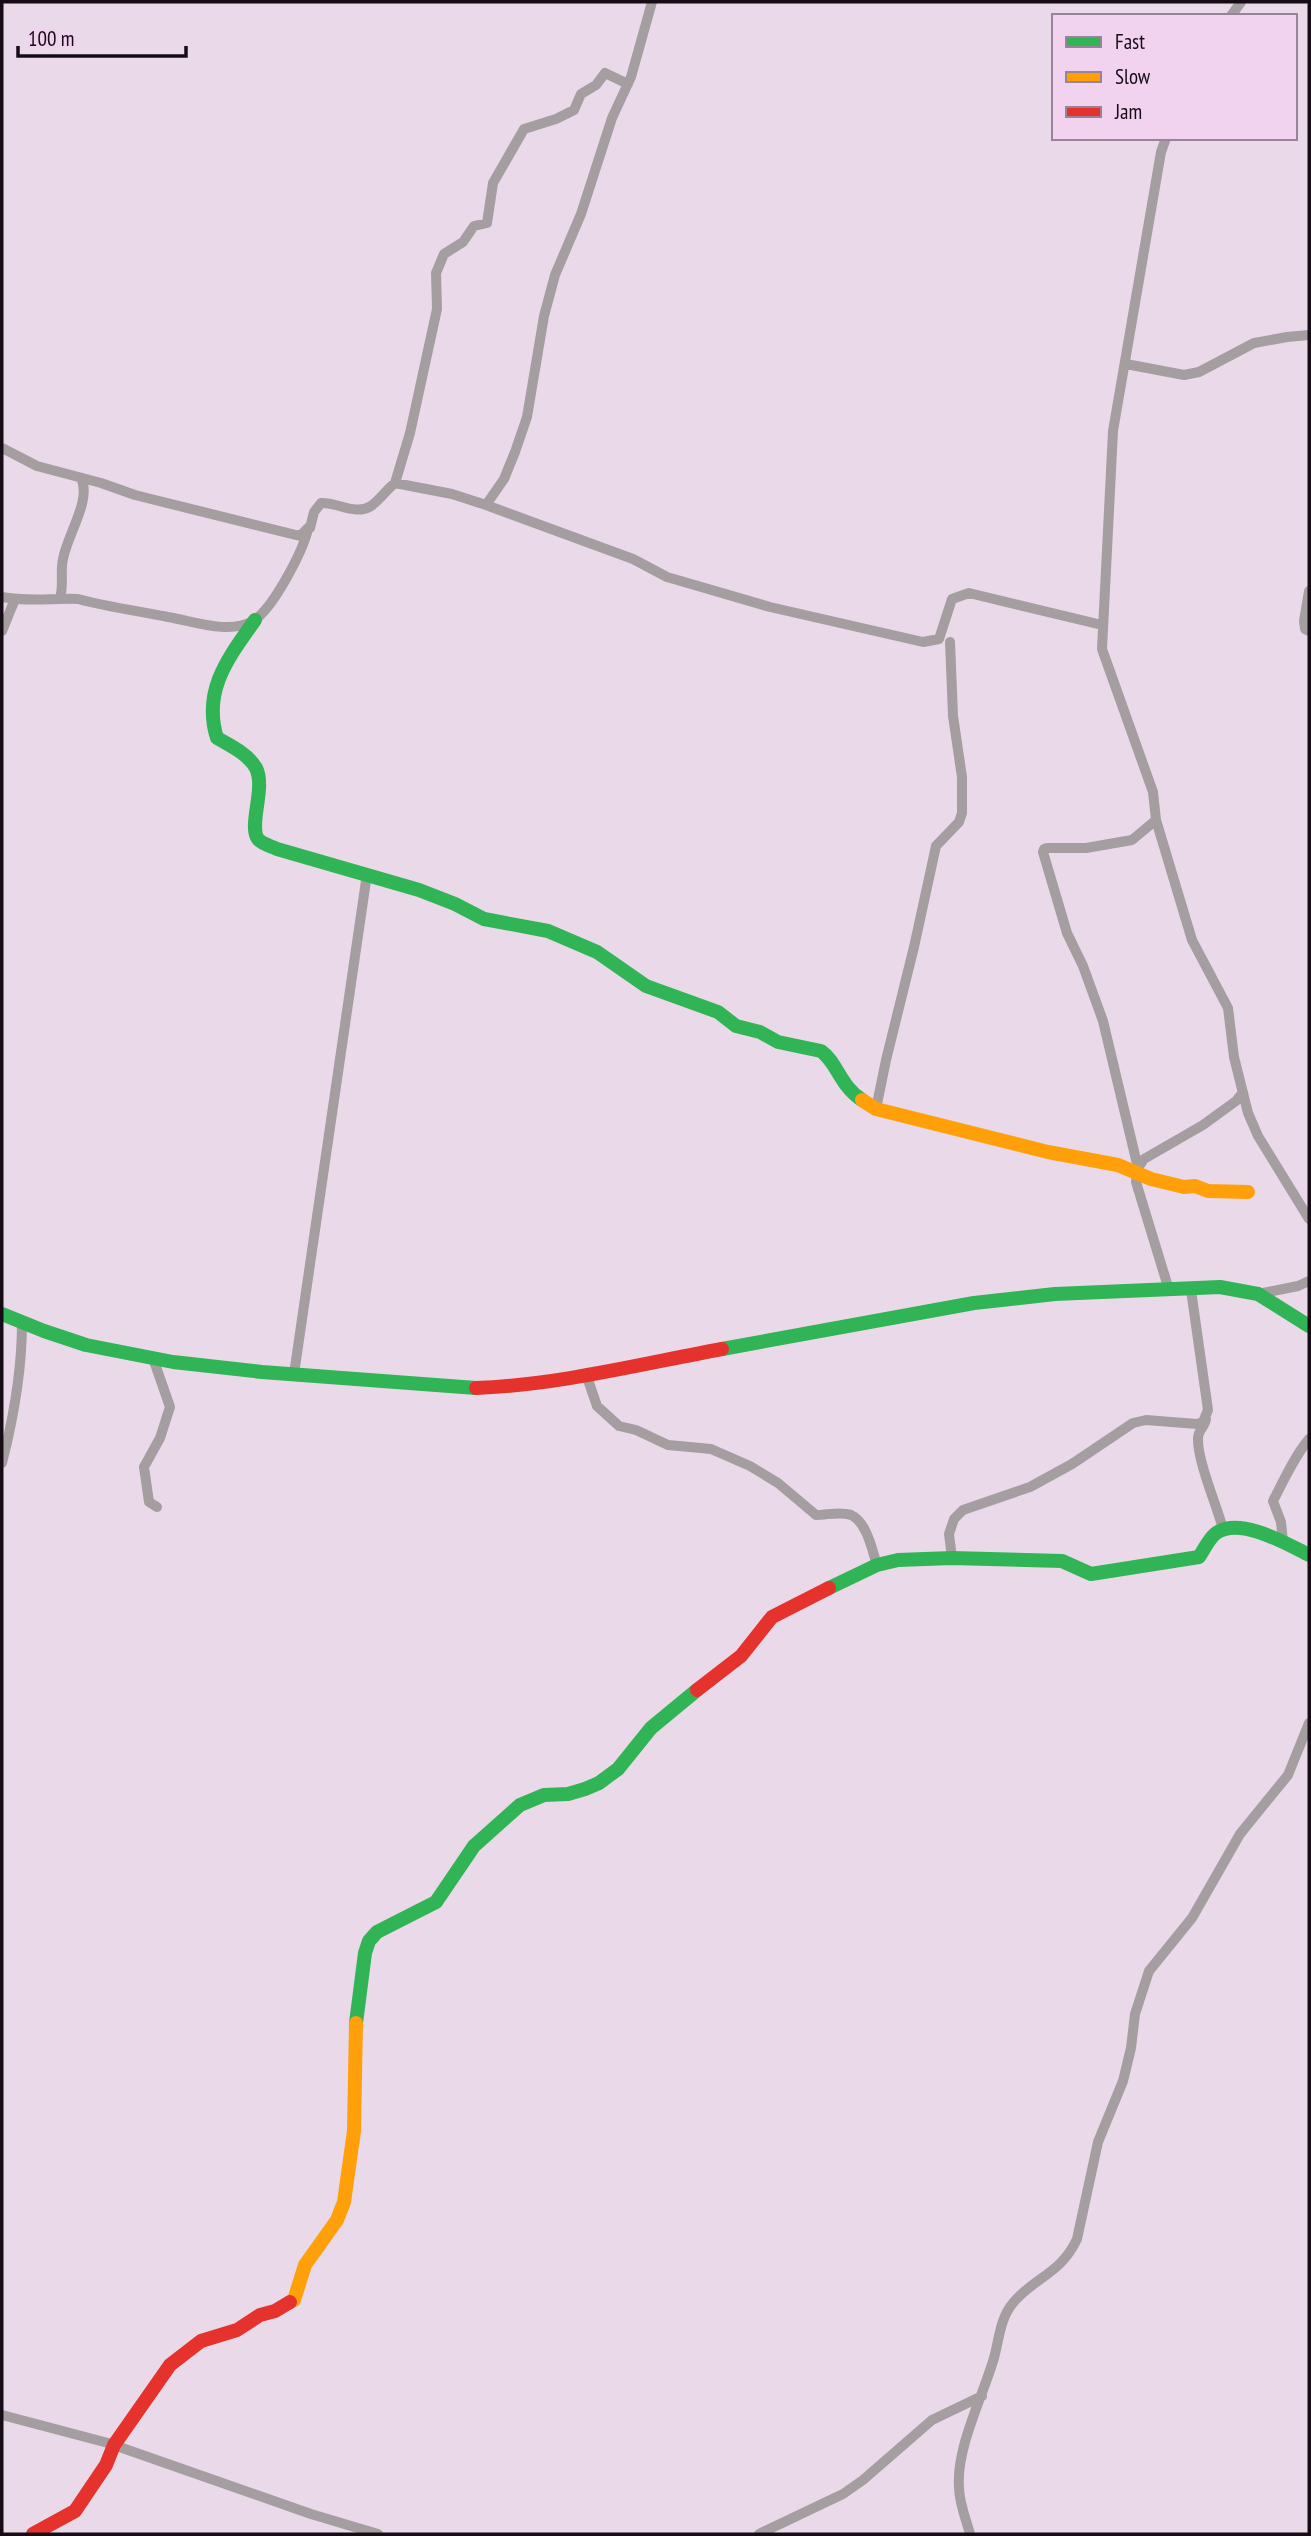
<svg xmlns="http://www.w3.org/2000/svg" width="1311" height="2536" font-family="'PT Sans Narrow',sans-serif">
<rect width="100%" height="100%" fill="#eadae9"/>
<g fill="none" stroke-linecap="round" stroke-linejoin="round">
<path stroke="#a59ea1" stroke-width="10" d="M1231,16l10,-14
M1166,138l-5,14 -48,279 -11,218 51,143 3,28 36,120 36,68 6,49 14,56 10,23 51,83
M1126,364l58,11 15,-3 55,-29 33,-6 22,-2
M2,448l35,18 64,17 34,12 165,41 9,-9 1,1 4,-16 7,-9c16,-1 35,13 50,3 9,-6 15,-16 24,-23l57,11 34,11 147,54 34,18 103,30 153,35 16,-3 13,-40 17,-6 133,32
M395,483l15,-50 27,-124 -1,-36 8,-19 19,-12 11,-16 13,-3 6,-40 31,-54 32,-10 18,-9 7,-16 15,-9 9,-12 23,11
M486,505l18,-26 11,-27 12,-35 17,-101 11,-41 26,-61 31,-96 19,-41 21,-75
M1309,591l-5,30 1,8 4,2
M2,597c26,5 50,1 76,2 30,8 60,12 90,18 25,4 61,18 85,4 20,-12 50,-70 55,-92
M60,598c4,-13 0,-26 3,-39 4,-24 29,-59 18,-81
M2,631l13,-32
M876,1109l10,-49 28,-113 22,-101 23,-24 3,-9v-36l-9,-61 -3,-74
M1138,1168l-35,-147 -20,-55 -16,-33 -24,-81 1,-3 3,-1h39l46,-8 24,-20
M1169,1290l-33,-108 2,-14 6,-9 59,-34 33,-24 7,-9
M1258,1294l40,-8 11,-5
M154,1361l16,46 -10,31 -16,29 5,35 8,5
M294,1374l73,-500
M586,1374l11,32 22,20 17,4 32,15 43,4 39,17 28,17 38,32c11,0 25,-4 35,0 16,7 21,35 26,50
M1206,1419c-1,8 -8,11 -8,19 -1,22 19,68 25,91
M2,1463c12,-47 20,-91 20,-140
M1283,1542l-2,-20 -8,-21c11,-21 21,-44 36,-62
M952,1558l-3,-24 5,-15 9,-9 67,-23 42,-23 61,-41 13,-3 51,4 6,-2 5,-12 -17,-120
M2,2415l106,28 203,71 67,20
M759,2534l84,-40 20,-14 69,-60 50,-24
M970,2534c-4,-15 -11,-31 -11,-47 -3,-39 24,-91 35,-129 5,-18 6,-40 19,-55 20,-25 48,-29 64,-64l21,-97 25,-61 8,-33 4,-34 14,-43 43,-53 48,-84 48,-59 21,-52"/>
<path stroke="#30b455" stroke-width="14" d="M255,620c-26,37 -53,70 -38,118 14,8 31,16 39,30 10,20 -8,58 2,71 4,5 13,7 19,10l142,41 36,14 29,15 64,12 49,21 49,34 72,26 18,14 24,6 18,10 43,9c16,11 19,35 41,49
M2,1314l42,17 42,14 87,17 89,10 214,16
M722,1349l252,-46 81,-9 165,-7 38,7 51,32
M829,1588l48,-23 21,-5 54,-2 110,3 29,13 108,-17c5,-7 9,-17 16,-23 23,-19 72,10 94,21
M356,2023l9,-70 4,-12 8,-9 59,-30 38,-56 46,-41 24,-10 24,-1 17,-5 14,-6 19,-14 33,-41 46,-38"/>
<path stroke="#ff9f0a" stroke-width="14" d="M862,1100l14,9 172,43 70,13 33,14 33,8 11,-1 13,5 40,1
M290,2302l4,-2 11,-35 32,-45 7,-18 10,-71 2,-108"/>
<path stroke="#e5322d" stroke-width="14" d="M476,1388c82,-3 165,-24 246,-39
M697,1690l44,-34 31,-39 57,-29
M33,2534l42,-23 31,-46 8,-20 56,-80 31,-24 36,-11 23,-15 15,-4 15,-9"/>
</g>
<rect width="1311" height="2536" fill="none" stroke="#160c16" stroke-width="7"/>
<rect x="1052" y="14" width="245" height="126" fill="#f1d3ef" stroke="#998398" stroke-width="2"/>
<rect x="1066" y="37" width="35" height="10" fill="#30b455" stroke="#998398" stroke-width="2"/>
<text x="1115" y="49" font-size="21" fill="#160c16">Fast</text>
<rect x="1066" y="72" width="35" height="10" fill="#ff9f0a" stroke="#998398" stroke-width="2"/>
<text x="1115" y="84" font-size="21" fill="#160c16">Slow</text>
<rect x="1066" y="107" width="35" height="10" fill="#e5322d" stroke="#998398" stroke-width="2"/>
<text x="1115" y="119" font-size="21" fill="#160c16">Jam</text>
<path d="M18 46v10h168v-10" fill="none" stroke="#160c16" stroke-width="3.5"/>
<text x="28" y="46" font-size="21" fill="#160c16" stroke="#f1d3ef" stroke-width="5" paint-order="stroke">100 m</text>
</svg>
